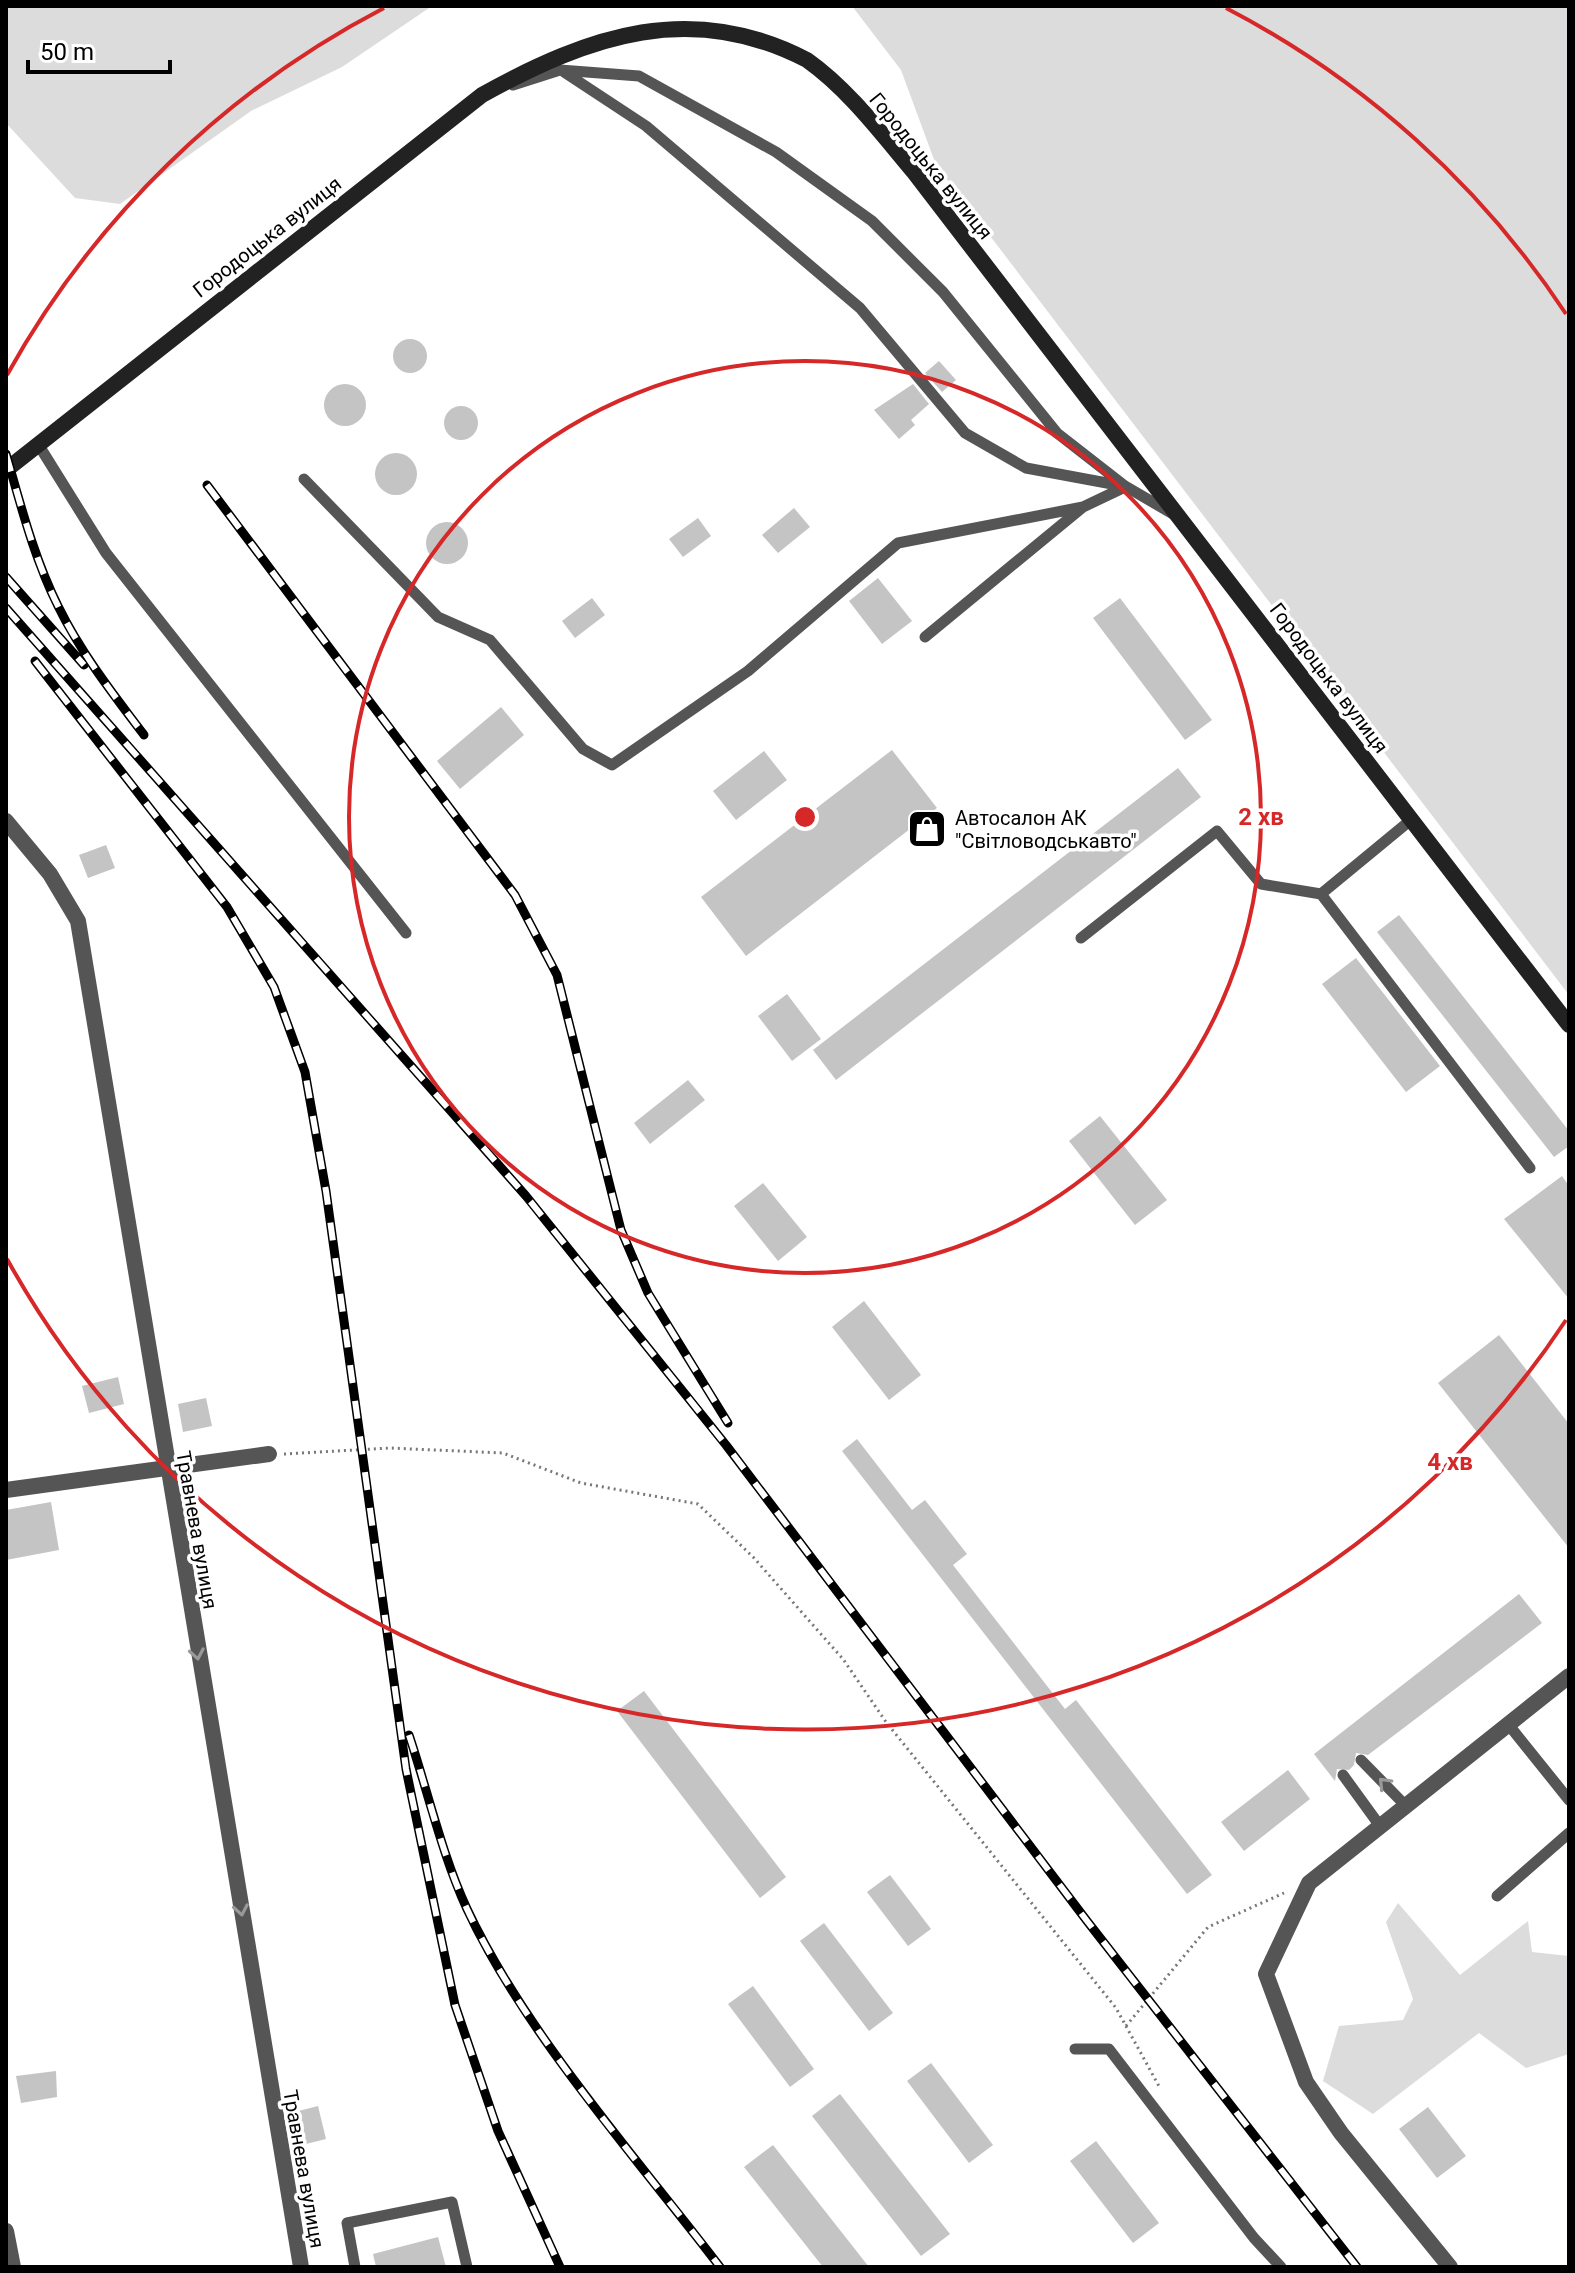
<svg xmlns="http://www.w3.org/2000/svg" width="1575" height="2273" font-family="Roboto,sans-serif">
<rect width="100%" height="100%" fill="#fff"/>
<path fill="#dcdcdc" d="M6,6h426l-90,61 -91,44 -131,93 -45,-6 -69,-75z
M852,6h717v989l-633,-830 -35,-95z
M1398,1903l62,72 68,-54 4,31 37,4v98l-43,14 -47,-35 -106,81 -50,-33 16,-55 64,-6 10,-21 -27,-77z"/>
<path fill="#c4c4c4" d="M393 356a17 17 0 1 1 34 0a17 17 0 1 1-34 0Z
M939,361l17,19 -14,12 -17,-19z
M913,384l16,20 -18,16 4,5 -16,14 -25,-29z
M324 405a21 21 0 1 1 42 0a21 21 0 1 1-42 0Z
M444 423a17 17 0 1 1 34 0a17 17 0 1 1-34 0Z
M375 474a21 21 0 1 1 42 0a21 21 0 1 1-42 0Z
M794,508l16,19 -32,26 -16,-18z
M698,518l13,18 -28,21 -14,-18z
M426 543a21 21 0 1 1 42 0a21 21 0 1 1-42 0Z
M878,578l34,43 -30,23 -33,-43z
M592,598l13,17 -30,23 -13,-17z
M1120,598l92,122 -27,20 -92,-122z
M501,707l23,28 -64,54 -23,-28z
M892,750l45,58 -191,148 -45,-59z
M764,751l23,29 -51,40 -23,-29z
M1178,768l23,29 -365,283 -23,-30z
M106,845l9,23 -27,10 -9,-23z
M1399,915l170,216v15l-15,11 -177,-225z
M1356,958l84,108 -34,26 -84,-108z
M787,994l34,45 -29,22 -34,-45z
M688,1080l17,20 -55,44 -16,-21z
M1100,1116l67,84 -32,25 -66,-84z
M1562,1176l7,10v113l-65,-80z
M763,1183l44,54 -29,24 -44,-55z
M864,1301l57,74 -32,25 -57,-73z
M1499,1335l70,89v124l-131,-165z
M118,1377l6,27 -35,9 -7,-27z
M206,1398l6,28 -29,6 -5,-28z
M857,1439l55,71 13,-10 42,54 -14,11 112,144 11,-9 136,175 -25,19 -345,-443z
M51,1502l8,48 -53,10v-50z
M1519,1594l23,29 -174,132 -12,-2 -2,12 -5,5 -12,-1 -2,12 -21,-27z
M644,1691l142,186 -26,21 -143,-187z
M1288,1770l22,29 -66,52 -23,-29z
M890,1875l41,54 -23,17 -41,-54z
M824,1923l69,90 -24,18 -69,-90z
M753,1986l61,83 -24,18 -62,-83z
M931,2063l62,82 -24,18 -62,-82z
M56,2071l1,26 -36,6 -5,-27z
M840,2094l110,140 -29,22 -109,-140z
M318,2106l8,33 -32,8 -7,-33z
M1428,2107l38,49 -29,22 -38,-49z
M1096,2141l63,82 -26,20 -63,-82z
M773,2145l96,122h-46l-79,-100z
M438,2237l8,30h-70l-3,-13z"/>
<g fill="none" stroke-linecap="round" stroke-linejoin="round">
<path stroke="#777" stroke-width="3" stroke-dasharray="2 4" stroke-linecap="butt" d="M284,1454l106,-6 113,5 78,30 117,21 56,54 89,101 43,63 230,286 44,80
M1126,2026l82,-99 76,-34"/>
<path stroke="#555" stroke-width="11" d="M564,72l82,54 214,182 105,125 61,35 97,18
M513,85l47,-15 79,6 137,76 96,69 71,71 114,141 68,53 48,28
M38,444l68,109 300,380
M304,479l134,138 52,23 93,109 29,16 136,-94 150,-128 185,-36
M925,637l158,-130 42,-20
M1412,819l-91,75 209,274
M1081,938l136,-107 44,53 60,10
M1508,1724l61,76
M1361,1760l45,46
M1343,1775l37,51
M1497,1896l72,-63
M1075,2049h34l145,189 27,29
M355,2267l-8,-44 105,-21 15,65"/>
<path stroke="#555" stroke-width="16" d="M6,1490l263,-36
M6,2231l7,36
M1450,2267l-109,-134 -35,-51 -40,-108 43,-91 260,-207"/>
<path stroke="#555" stroke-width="16" d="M6,821l44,53 28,47 223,1346"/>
<path stroke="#222" stroke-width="16" d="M6,470l476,-375c108,-60 210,-95 325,-35 41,29 74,73 106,111l656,854"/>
<defs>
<path id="rail" d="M6,454c15,52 28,104 52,152 23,47 55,88 86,129
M207,485l308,410 42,80 64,255 27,63 80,130
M6,577l78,88
M6,608l520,588 200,249 361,476 270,346
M35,661l192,246 47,80 31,85 21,119 80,578 49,236 43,126 62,136
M409,1735c19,57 33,120 58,174 58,124 169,248 253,358"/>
</defs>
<use href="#rail" stroke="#000" stroke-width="9"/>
<use href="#rail" stroke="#fff" stroke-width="6" stroke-dasharray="18" stroke-linecap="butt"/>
</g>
<defs><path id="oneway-chevron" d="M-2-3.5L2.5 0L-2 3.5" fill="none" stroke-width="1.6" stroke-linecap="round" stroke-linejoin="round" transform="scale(2)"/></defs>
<g stroke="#999">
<use href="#oneway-chevron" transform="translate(197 1654) rotate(80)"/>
<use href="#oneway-chevron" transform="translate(1384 1783) rotate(-134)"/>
<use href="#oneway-chevron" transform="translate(241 1910) rotate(80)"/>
</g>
<g fill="none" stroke="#d62828" stroke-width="4">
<circle cx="805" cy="817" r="456"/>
<path d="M1566 1320A912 912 0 0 1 7 1259M7 375A912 912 0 0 1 384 8M1226 8A912 912 0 0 1 1566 314"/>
</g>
<defs>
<symbol id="shop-square" viewBox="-11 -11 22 22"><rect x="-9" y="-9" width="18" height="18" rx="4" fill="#000" stroke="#fff"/><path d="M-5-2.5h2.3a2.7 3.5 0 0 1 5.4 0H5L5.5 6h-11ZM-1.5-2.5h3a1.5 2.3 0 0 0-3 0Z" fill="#fff"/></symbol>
</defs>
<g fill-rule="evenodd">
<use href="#shop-square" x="905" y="807" width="44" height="44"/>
</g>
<g text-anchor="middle" stroke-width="7" stroke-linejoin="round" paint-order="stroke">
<g font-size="20" fill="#000" stroke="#fff">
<text transform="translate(931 166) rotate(51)" y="7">Городоцька вулиця</text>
<text transform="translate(267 237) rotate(-38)" y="7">Городоцька вулиця</text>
<text transform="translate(1329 678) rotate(53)" y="7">Городоцька вулиця</text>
<text transform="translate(197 1530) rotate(80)" y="7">Травнева вулиця</text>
<text transform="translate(304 2169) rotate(80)" y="7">Травнева вулиця</text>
</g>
<g font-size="20" fill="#000" stroke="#fff" text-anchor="start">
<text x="955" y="825">Автосалон АК<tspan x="955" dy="23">"Світловодськавто"</tspan></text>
</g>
</g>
<circle cx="805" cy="817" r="12" fill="#d62828" stroke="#fff" stroke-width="4"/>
<g font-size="24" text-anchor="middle" font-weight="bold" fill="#d62828" stroke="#fff" stroke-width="7" stroke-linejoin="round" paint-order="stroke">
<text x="1261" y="825">2 хв</text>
<text x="1450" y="1470">4 хв</text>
</g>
<rect width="1575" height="2273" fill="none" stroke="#000000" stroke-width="16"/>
<path d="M28 60v12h142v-12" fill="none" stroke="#000000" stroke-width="4"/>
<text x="40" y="60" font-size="24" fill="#000000" stroke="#ffffff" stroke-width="6" paint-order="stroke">50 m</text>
</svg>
